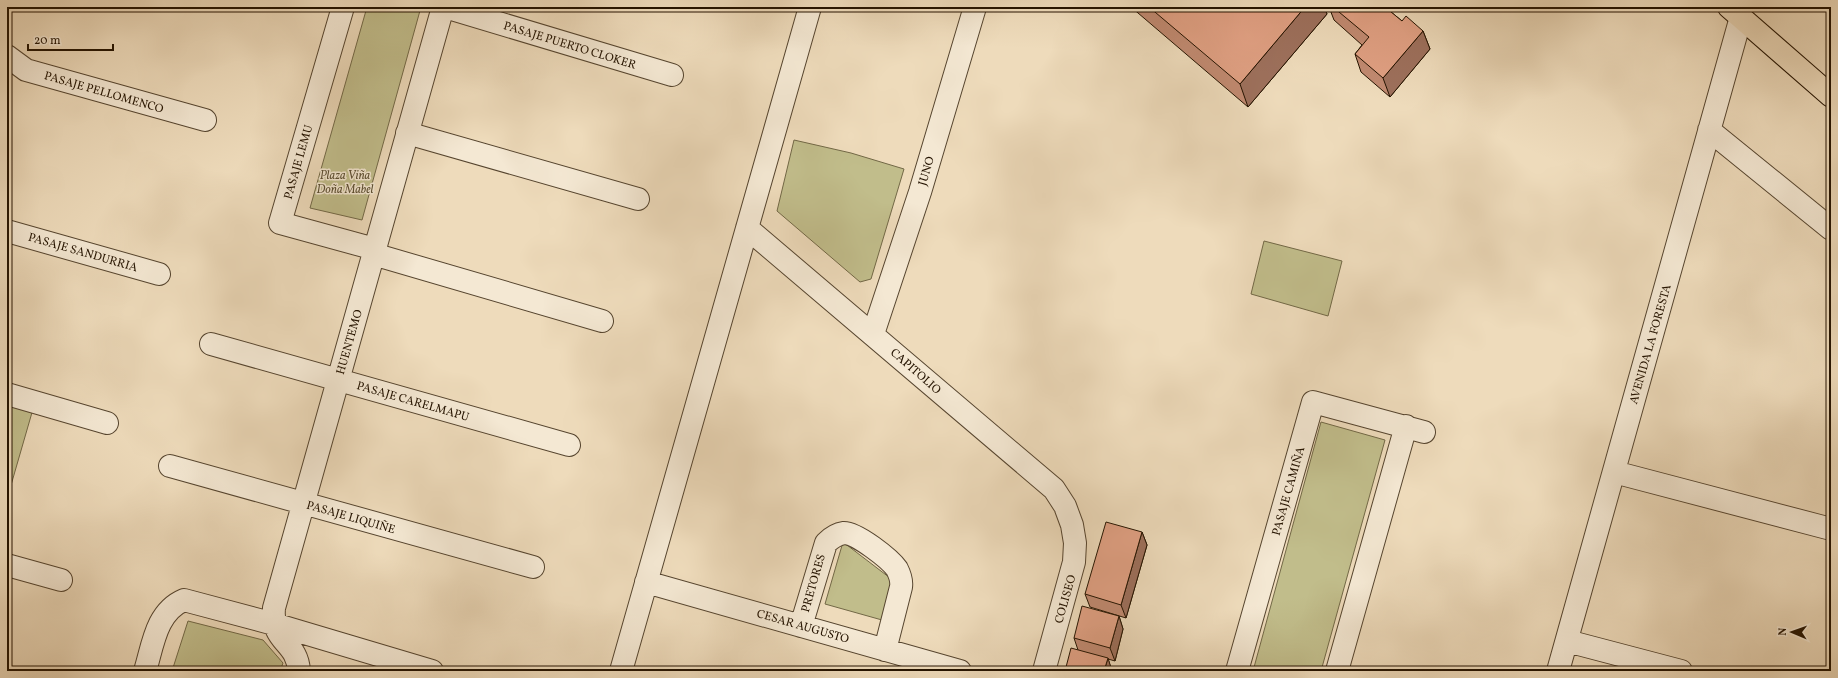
<svg xmlns="http://www.w3.org/2000/svg" width="1838" height="678" font-family="Vollkorn,serif">
<rect width="100%" height="100%" fill="#eedbbb"/>
<filter id="stains"><feTurbulence type="fractalNoise" baseFrequency=".005" numOctaves="4"/><feColorMatrix values="0 0 0 0 .2 0 0 0 0 .09 0 0 0 0 .02 0 0 0 .5 -.17"/></filter>
<radialGradient id="worn" r=".72"><stop offset=".6" stop-color="#630" stop-opacity="0"/><stop offset="1" stop-color="#630" stop-opacity=".3"/></radialGradient>
<path fill="#c1bd8b" stroke="#726846" d="M367,7h54l-59,213 -52,-12z
M794,140l57,13 53,16 -33,110 -11,3 -83,-71z
M1264,241l78,20 -14,55 -77,-22z
M7,401l26,8 -26,90z
M1321,422l64,18 -64,231h-68z
M843,542l51,39 -12,39 -57,-16z
M188,621l75,19 20,23 -3,8h-108z"/>
<g fill="none" stroke-linecap="round" stroke-linejoin="round">
<defs>
<path id="minor" d="M343,7l-63,216 95,26
M445,7l227,68
M7,56l19,14 179,50
M1709,130l122,99
M407,133l231,66
M747,228l307,261 11,17 7,19 3,18 -1,19 -30,109
M7,231l152,43
M373,254l229,67
M873,334l47,-142 55,-185
M211,344l358,101
M7,394l100,29
M170,466l363,101
M1614,472l217,57
M7,565l54,15
M646,582l314,89
M801,626l25,-83c5,-5 11,-9 18,-10 13,0 46,26 53,36 3,6 5,12 4,18l-16,63
M1567,641l114,30
M145,671c8,-26 11,-59 39,-71l90,24 158,47
M299,671c-2,-31 -28,-27 -25,-63l169,-601
M621,671l189,-664
M1237,671l76,-269 111,30
M1337,671l69,-245
M1558,671l183,-654"/>
<path id="major" d="M1729,7l102,89"/>
</defs>
<use href="#minor" stroke="#56452f" stroke-width="24"/>
<use href="#major" stroke="#241300" stroke-width="24"/>
<use href="#minor" stroke="#f4e8d3" stroke-width="22"/>
<use href="#major" stroke="#eedbbb" stroke-width="22"/>
</g>
<path fill="#c18a71" stroke="#241300" d="M1131,7h193l3,7 -79,93z
M1329,7h56l17,14 21,10 7,18 -40,48 -29,-25 -6,-18 7,-9 -28,-25z
M1142,532l5,13 -21,73 -36,-11 -5,-13z
M1119,616l4,13 -8,32 -7,-2 4,12h-47l13,-21 -4,-12z"/>
<path fill="#9d705c" stroke="#241300" d="M1305,7h19l3,7 -79,93 -8,-23z
M1423,31l7,18 -40,48 -7,-19z
M1142,532l5,13 -21,73 -5,-13z
M1119,616l4,13 -8,32 -5,-13z
M1108,658l4,13h-8z"/>
<path fill="#e0a083" stroke="#241300" d="M1149,7h156l-65,77z
M1333,7h52l17,14 4,-5 17,15 -40,47 -28,-24 14,-17z
M1106,522l36,10 -21,73 -36,-11z
M1082,606l37,10 -9,32 -36,-10z
M1071,648l37,10 -4,13h-39z"/>
<g text-anchor="middle" stroke-width="3" stroke-linejoin="round" paint-order="stroke">
<g font-size="12" fill="#241300" stroke="#f4e8d3">
<text transform="translate(570 45) rotate(17)" y="4">PASAJE PUERTO CLOKER</text>
<text transform="translate(104 92) rotate(16)" y="4">PASAJE PELLOMENCO</text>
<text transform="translate(298 162) rotate(-74)" y="4">PASAJE LEMU</text>
<text transform="translate(926 171) rotate(-73)" y="4">JUNO</text>
<text transform="translate(83 252) rotate(16)" y="4">PASAJE SANDURRIA</text>
<text transform="translate(349 342) rotate(-74)" y="4">HUENTEMO</text>
<text transform="translate(1650 344) rotate(-74)" y="4">AVENIDA LA FORESTA</text>
<text transform="translate(916 371) rotate(41)" y="4">CAPITOLIO</text>
<text transform="translate(413 401) rotate(16)" y="4">PASAJE CARELMAPU</text>
<text transform="translate(1288 491) rotate(-74)" y="4">PASAJE CAMIÑA</text>
<text transform="translate(351 517) rotate(16)" y="4">PASAJE LIQUIÑE</text>
<text transform="translate(813 583) rotate(-74)" y="4">PRETORES</text>
<text transform="translate(1065 599) rotate(-74)" y="4">COLISEO</text>
<text transform="translate(803 626) rotate(16)" y="4">CESAR AUGUSTO</text>
</g>
<g font-size="12" font-style="italic" fill="#5b4e31" stroke="#f4e8d3">
<text x="345" y="179">Plaza Viña<tspan x="345" dy="14">Doña Mabel</tspan></text>
</g>
</g>
<rect width="1838" height="678" fill="none" stroke="#eedbbb" stroke-width="24"/>
<rect x="8" y="8" width="1822" height="662" fill="none" stroke="#241300" stroke-width="2"/>
<rect x="12" y="12" width="1814" height="654" fill="none" stroke="#241300"/>
<g transform="translate(1792 632) rotate(272)" stroke="#f4e8d3" stroke-width="3" paint-order="stroke">
<path d="M0-3L7 15L0 10L-7 15Z" fill="#241300"/>
<text y="-6" font-size="11" font-weight="bold" text-anchor="middle" fill="#241300">N</text>
</g>
<path d="M28 44v6h85v-6" fill="none" stroke="#241300" stroke-width="2"/>
<text x="34" y="44" font-size="12" fill="#241300" stroke="#f4e8d3" stroke-width="3" paint-order="stroke">20 m</text>
<rect width="100%" height="100%" filter="url(#stains)"/>
<rect width="100%" height="100%" fill="url(#worn)"/>
</svg>
